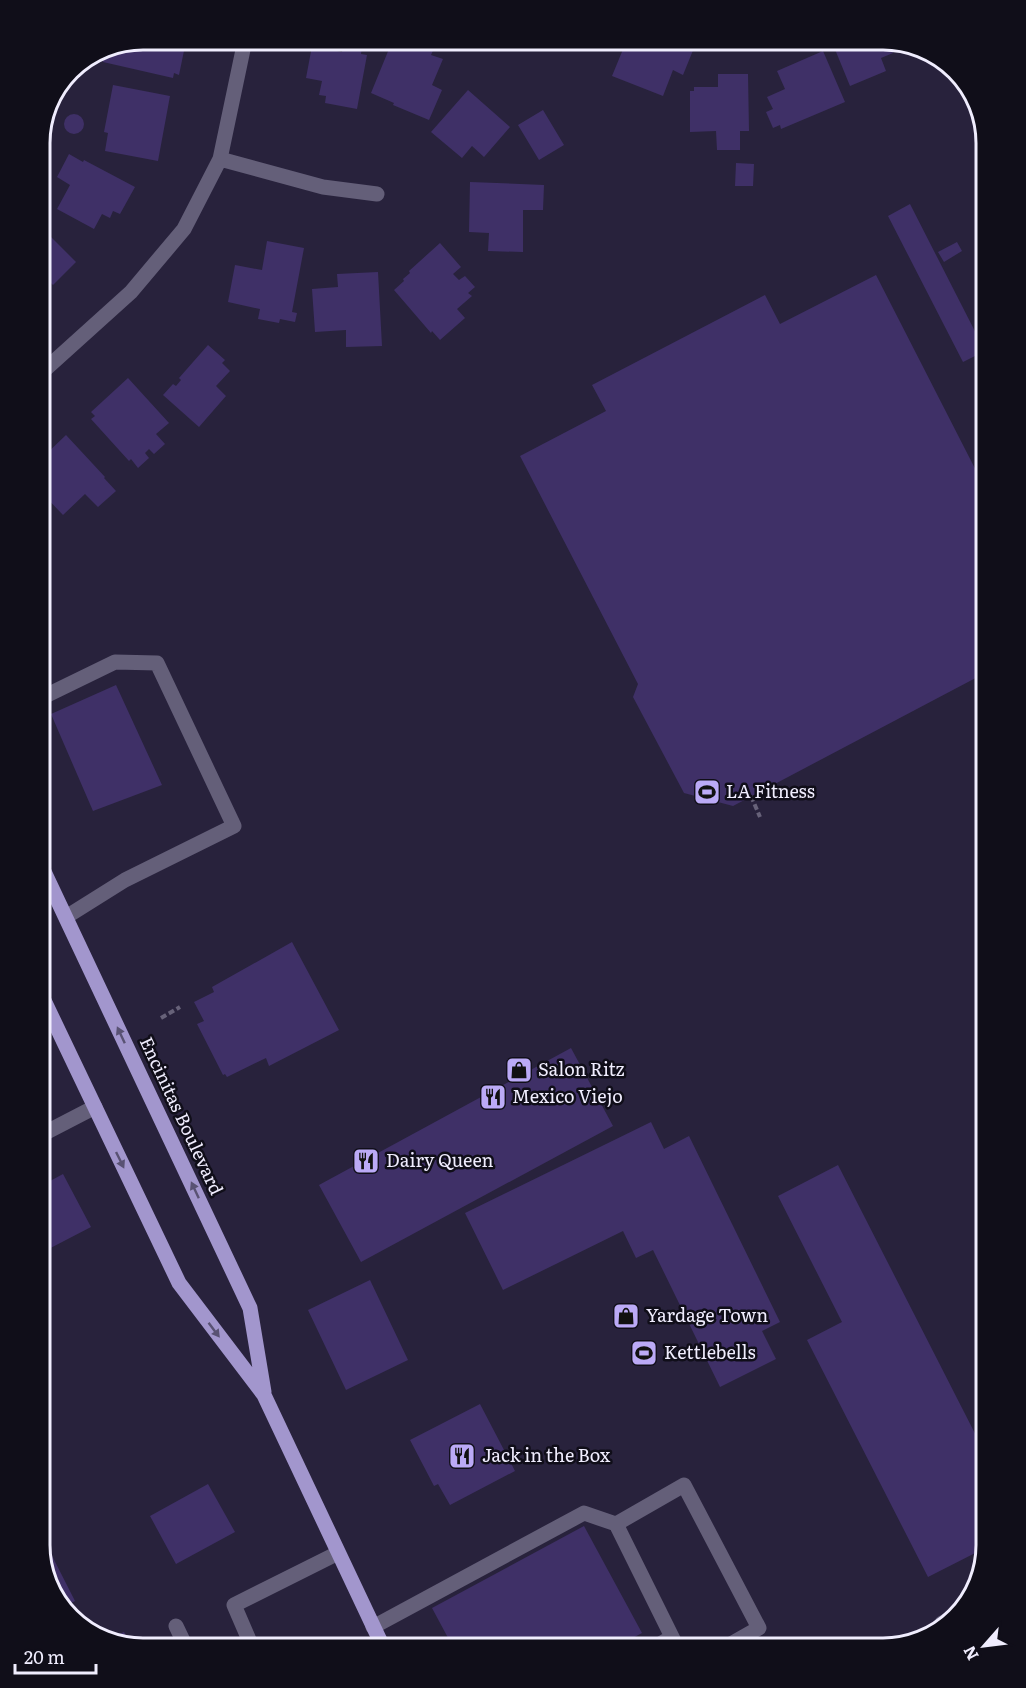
<svg xmlns="http://www.w3.org/2000/svg" width="1026" height="1688" font-family="Literata,serif">
<rect width="100%" height="100%" fill="#28223c"/>
<path fill="#3f3067" d="M891,39l2,1 -5,2 5,11 -12,5 5,13 -36,15 -18,-44 6,-2z
M690,41l6,2 -13,32 -10,-5 -10,26 -51,-20 14,-34z
M343,44l19,3 -1,7 6,1 -10,54 -32,-6 1,-7 -7,-1 3,-14 -16,-3 6,-32 30,6z
M391,44h45l-5,11 12,4 -11,26 10,5 -13,30 -36,-15 1,-2 -23,-10z
M185,46l-6,29 -5,-2 -1,5 -70,-16 3,-15z
M823,51l22,51 -64,27 -1,-4 -7,3 -7,-16 7,-3 -6,-12 18,-8 -8,-18z
M718,74h30l1,57h-9v19h-23l-1,-19 -26,1v-41h4v-4h24z
M113,85l57,11 -12,65 -53,-10 3,-18 -4,-1z
M468,90l42,37 -26,30 -12,-11 -10,12 -31,-26z
M979,109l3,13 1,2 -10,-8z
M543,110l21,35 -25,15 -21,-35z
M64 124a10 10 0 1 1 20 0a10 10 0 1 1-20 0Z
M69,154l14,8 1,-2 51,27 -15,27 -7,-3 -3,7 -8,-4 -8,15 -37,-20 13,-24 -13,-8z
M736,163l18,1 -1,22h-18z
M470,182l74,3 -1,25h-20v42l-35,-1 1,-18 -20,-1z
M910,204l75,147 -22,11 -75,-146z
M39,225l37,37 -23,23 -10,-10 -4,3z
M267,241l37,7 -12,64 5,1 -2,9 -15,-3 -1,4 -21,-4 2,-10 -32,-7 7,-37 27,5z
M957,242l5,9 -18,11 -6,-10z
M440,243l21,24 -8,7 6,6 6,-4 10,11 -7,6 4,3 -15,13 8,9 -25,22 -8,-9 -1,2 -37,-43 10,-9 -1,-2 7,-6 -1,-2z
M378,272l4,74 -36,1v-17l-31,2 -3,-43 26,-2 -1,-13z
M876,275l111,217v180l-254,134 -49,-13 -51,-96 5,-13 -118,-228 86,-45 -14,-26 173,-90 15,29z
M208,345l17,15 -3,3 8,8 -14,15 10,10 -27,31 -36,-32 10,-11 3,2 5,-6 -2,-2z
M128,378l41,45 -13,11 9,10 -11,10 -5,-5 -4,4 4,5 -11,10 -7,-9 -2,2 -38,-42 4,-3 -4,-4z
M66,435l39,42 -1,1 12,13 -18,16 -13,-13 -22,21 -24,-25v-14l12,-11 -8,-8z
M116,685l46,100 -69,26 -42,-97z
M292,942l47,88 -70,36 -3,-8 -39,19 -2,-3 -2,1 -26,-51 7,-3 -10,-19 20,-10 -2,-5z
M571,1048l42,78 -252,136 -42,-77z
M651,1122l13,27 25,-13 91,186 -18,9 14,28 -56,28 -67,-137 -17,8 -13,-27 -120,59 -38,-77z
M838,1165l149,292v90l-59,30 -121,-237 35,-18 -64,-126z
M63,1174l28,53 -52,27v-67z
M370,1280l38,80 -62,30 -38,-80z
M480,1404l35,67 -65,34 -12,-21 -4,2 -24,-46z
M208,1484l27,48 -59,32 -26,-48z
M584,1526l58,107 -30,16h-158l-22,-41z
M45,1542l30,59 -12,6 -14,-16 -10,-45z
M124,1632l7,15 -23,-8z"/>
<g fill="none" stroke-linecap="round" stroke-linejoin="round">
<path stroke="#676279" stroke-width="4" stroke-dasharray="6 3" stroke-linecap="butt" d="M751,796l9,21
M161,1018l19,-11"/>
<path stroke="#645f79" stroke-width="15" d="M220,159l103,28 54,7
M39,375l92,-83 53,-63 36,-70 24,-114
M39,699l76,-37 42,1 77,163 -109,54 -59,37
M39,1136l56,-29
M942,1623l13,-7
M176,1626l11,23
M373,1627l211,-114 32,11
M253,1649l-19,-44 104,-52
M652,1649l20,-12
M678,1649l-62,-125 68,-39 75,143 -37,21"/>
<path stroke="#a296cd" stroke-width="15" d="M39,861l211,447 14,84
M39,990l140,293 85,112 120,254"/>
</g>
<defs><path id="oneway-solid" d="M-6-.8H1V-3.2L6.5 0L1 3.2V.8H-6Z" transform="scale(1.5)"/></defs>
<g fill="#595273">
<use href="#oneway-solid" transform="translate(121 1035) rotate(-115)"/>
<use href="#oneway-solid" transform="translate(120 1160) rotate(64)"/>
<use href="#oneway-solid" transform="translate(195 1190) rotate(-115)"/>
<use href="#oneway-solid" transform="translate(214 1330) rotate(53)"/>
</g>
<defs>
<symbol id="stadium-square" viewBox="-11 -11 22 22"><rect x="-9" y="-9" width="18" height="18" rx="4" fill="#bbaaf6" stroke="#100e19"/><path d="M0-5a6.5 5 0 1 0 0 10a6.5 5 0 1 0 0-10ZM-3.5-1.8h7v3.6h-7Z" fill="#111"/></symbol>
<symbol id="shop-square" viewBox="-11 -11 22 22"><rect x="-9" y="-9" width="18" height="18" rx="4" fill="#bbaaf6" stroke="#100e19"/><path d="M-5-2.5h2.3a2.7 3.5 0 0 1 5.4 0H5L5.5 6h-11ZM-1.5-2.5h3a1.5 2.3 0 0 0-3 0Z" fill="#111"/></symbol>
<symbol id="restaurant-square" viewBox="-11 -11 22 22"><rect x="-9" y="-9" width="18" height="18" rx="4" fill="#bbaaf6" stroke="#100e19"/><path d="M-5-6h1v4h1v-4h1v4h1v-4h1v5L-1.5 .5V6h-2V.5L-5-1ZM5-6V6H3V1.5H1.5Q1.5-4 5-6Z" fill="#111"/></symbol>
</defs>
<g fill-rule="evenodd">
<use href="#stadium-square" x="692" y="777" width="30" height="30"/>
<use href="#shop-square" x="504" y="1055" width="30" height="30"/>
<use href="#restaurant-square" x="478" y="1082" width="30" height="30"/>
<use href="#restaurant-square" x="351" y="1146" width="30" height="30"/>
<use href="#shop-square" x="611" y="1301" width="30" height="30"/>
<use href="#stadium-square" x="629" y="1338" width="30" height="30"/>
<use href="#restaurant-square" x="447" y="1441" width="30" height="30"/>
</g>
<g text-anchor="middle" stroke-width="5" stroke-linejoin="round" paint-order="stroke">
<g font-size="18" fill="#f0edfe" stroke="#100e19" text-anchor="start">
<text x="726" y="798">LA Fitness</text>
<text x="538" y="1076">Salon Ritz</text>
<text x="512" y="1103">Mexico Viejo</text>
<text x="386" y="1167">Dairy Queen</text>
<text x="646" y="1322">Yardage Town</text>
<text x="664" y="1359">Kettlebells</text>
<text x="482" y="1462">Jack in the Box</text>
</g>
<g font-size="18" fill="#f0edfe" stroke="#100e19">
<text transform="translate(181 1116) rotate(65)" y="6">Encinitas Boulevard</text>
</g>
</g>
<path d="M0 0H1026V1688H0ZM143 50H883A93 93 0 0 1 976 143V1545A93 93 0 0 1 883 1638H143A93 93 0 0 1 50 1545V143A93 93 0 0 1 143 50Z" fill="#100e19" fill-rule="evenodd"/>
<path fill="none" stroke="#f0edfe" stroke-width="3" d="M143 50H883A93 93 0 0 1 976 143V1545A93 93 0 0 1 883 1638H143A93 93 0 0 1 50 1545V143A93 93 0 0 1 143 50Z"/>
<g transform="translate(984 1646) rotate(242)" stroke="#100e19" stroke-width="4.5" paint-order="stroke">
<path d="M0-4.5L10 22L0 15L-10 22Z" fill="#f0edfe"/>
<text y="-9" font-size="16" font-weight="bold" text-anchor="middle" fill="#f0edfe">N</text>
</g>
<path d="M15 1664v9h81v-9" fill="none" stroke="#f0edfe" stroke-width="3"/>
<text x="24" y="1664" font-size="18" fill="#f0edfe" stroke="#100e19" stroke-width="4.5" paint-order="stroke">20 m</text>
</svg>
